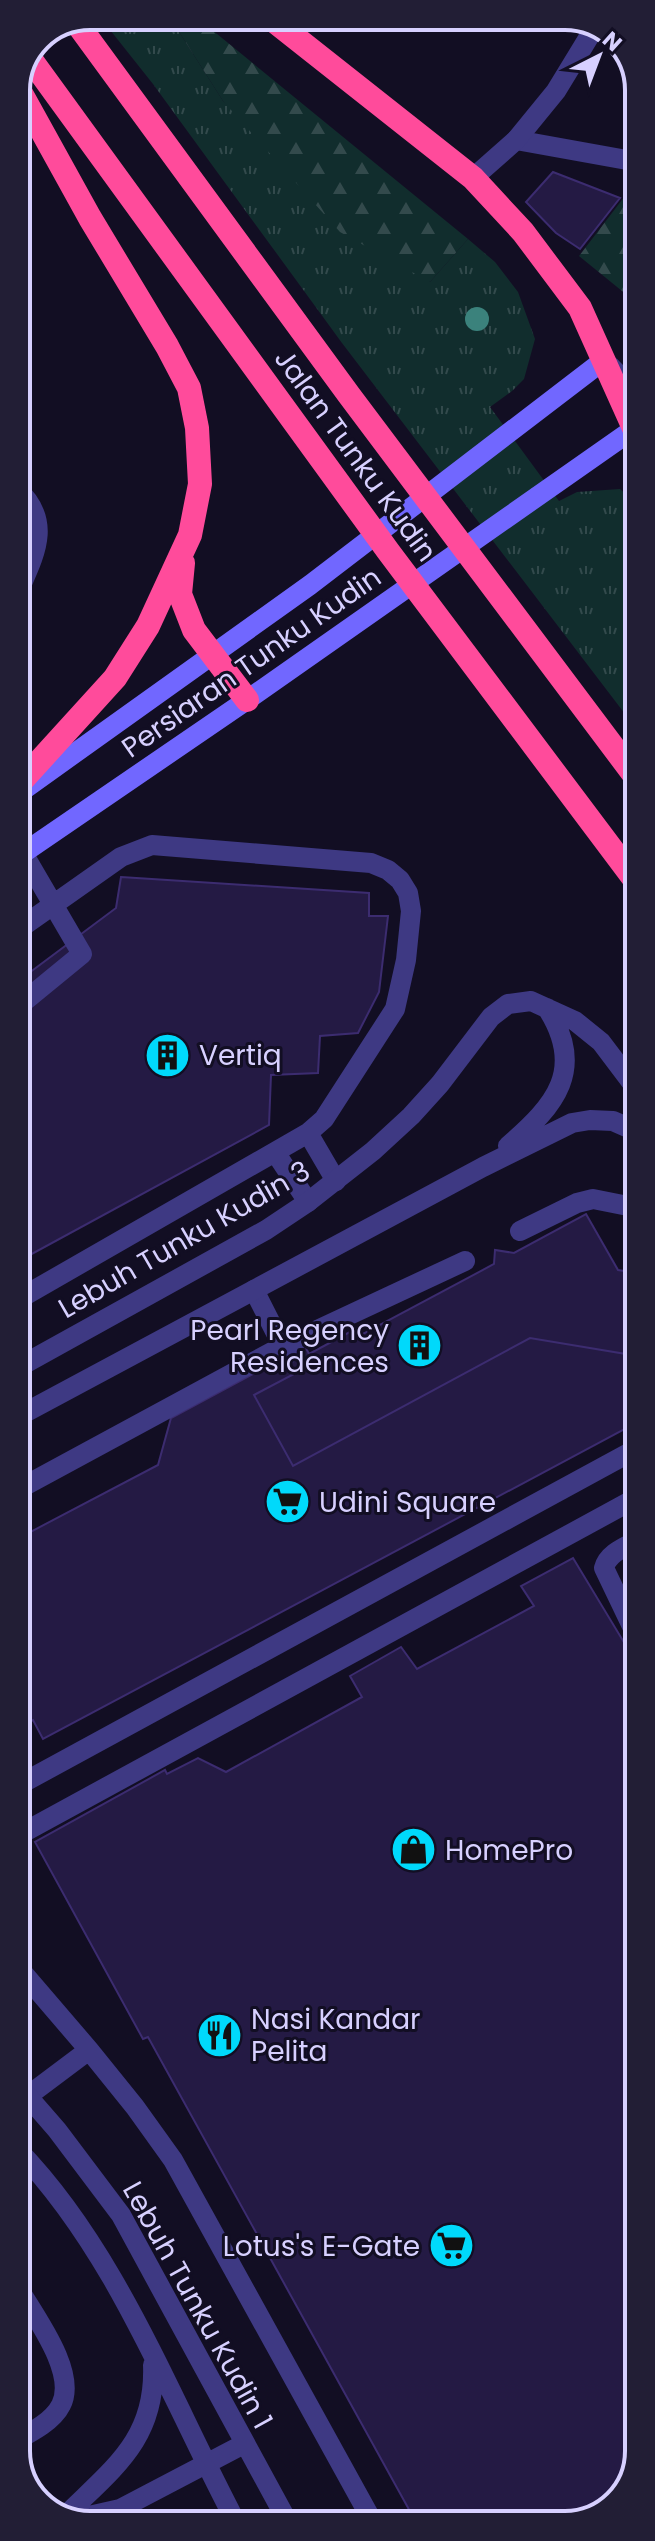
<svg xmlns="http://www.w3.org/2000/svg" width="655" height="2541" font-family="Poppins,sans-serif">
<defs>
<pattern id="grass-tufts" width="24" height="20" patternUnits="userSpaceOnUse" patternTransform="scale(2)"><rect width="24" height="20" fill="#112d2d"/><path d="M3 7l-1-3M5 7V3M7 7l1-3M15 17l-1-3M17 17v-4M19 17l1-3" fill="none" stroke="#334a4c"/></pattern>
<pattern id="forest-firs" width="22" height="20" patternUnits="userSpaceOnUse" patternTransform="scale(2)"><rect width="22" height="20" fill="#112d2d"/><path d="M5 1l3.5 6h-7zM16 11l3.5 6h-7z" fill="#334a4c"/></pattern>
</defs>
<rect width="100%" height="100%" fill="#120e23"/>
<path fill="url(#grass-tufts)" d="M99,16h70l54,85 207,181 38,-43 27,23 23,30 17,47 -11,40 -12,12 -22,16 69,94 18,-9 43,-3 9,8 9,18v216l-296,-388 -189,-259z"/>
<path fill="url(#forest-firs)" d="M169,16h26l273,223 -38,43 -90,-50 -117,-131z
M625,196l13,2v106l-59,-48z"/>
<path fill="#241a44" stroke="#3c2c70" stroke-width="2" d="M553,172l67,26 -40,51 -24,-16 -30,-31z
M121,877l248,16v23h19l-9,76 -21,41 -38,3 -2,37 -47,2 -2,50 -252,137v-280l99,-74z
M586,1214l32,56 20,3v149l-595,317 -10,-19 -16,8v-189l141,-74 13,-47 134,-72 4,8 50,-27 4,7 131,-70 1,-14 19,3z
M586,1214l32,56 20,3v83l-108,-18 -237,128 -39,-71 61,-32 -6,-9 50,-27 4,7 131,-70 1,-14 19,3z
M573,1558l61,101 5,-1v794l-18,48 -42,24h-162l-269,-487 -5,2 -108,-197 130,-72 2,4 31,-16 28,14 136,-75 -12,-21 51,-29 16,22 117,-63 -13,-20z"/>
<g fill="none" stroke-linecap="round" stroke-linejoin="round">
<path stroke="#3e3983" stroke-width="20" d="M516,140l122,22
M610,366l28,29
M16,488c39,35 17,69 0,109
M16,931l105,-74 31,-12 219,18 17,7 12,10 8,13 3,18 -5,49 -11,49 -71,110 -16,14 -291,167
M17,998l4,6 61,-50 -59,-101
M308,1133l28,48
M275,1152l33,50
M520,1231l57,-28 16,-4 45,9
M254,1290l33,65
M17,1490l266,-144 182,-85
M638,1540c-13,7 -30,13 -34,28l35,73
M639,1576v2
M17,1786l621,-338
M17,1836l621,-339
M17,1966l72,84 -60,45
M89,2050l46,57 38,53 201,364
M17,2286c16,28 61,86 44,119 -8,16 -29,27 -44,35"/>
<path stroke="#3e3983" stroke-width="20" d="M473,178l43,-38 40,-49 39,-64
M508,1146c48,-41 78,-77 39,-138
M17,1368l249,-138 42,-28 65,-51 38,-35 29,-32 51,-67 17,-13 23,-3 44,20 26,21 37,49
M17,1417l466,-250 89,-44 18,-3 23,1 25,11
M17,2084l40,46 64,85 168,309
M17,2149c100,103 153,249 220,375
M64,2517c48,-48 92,-77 89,-152
M71,2520l49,-11 124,-65"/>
<path stroke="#7167ff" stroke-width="20" d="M19,793l291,-208 294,-225
M16,858l231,-158 388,-272"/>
<path stroke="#ff4b9b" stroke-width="24" d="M268,16l205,162 50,54 57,76 58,129
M76,22l273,373 289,385
M29,57l359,494 250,333
M183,563l-3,31 14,36 53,70
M16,787l99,-109 33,-52 42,-91 10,-51 -3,-56 -8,-40 -22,-42 -77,-128 -73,-132"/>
</g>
<circle fill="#3b827c" cx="477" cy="319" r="12"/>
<defs>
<symbol id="building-disc" viewBox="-11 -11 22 22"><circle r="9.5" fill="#00d9fb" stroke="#120e23"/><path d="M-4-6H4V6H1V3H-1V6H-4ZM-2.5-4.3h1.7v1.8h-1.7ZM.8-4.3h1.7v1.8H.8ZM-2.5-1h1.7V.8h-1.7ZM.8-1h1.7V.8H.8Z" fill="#111"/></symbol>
<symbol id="supermarket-disc" viewBox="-11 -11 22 22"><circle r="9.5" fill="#00d9fb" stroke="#120e23"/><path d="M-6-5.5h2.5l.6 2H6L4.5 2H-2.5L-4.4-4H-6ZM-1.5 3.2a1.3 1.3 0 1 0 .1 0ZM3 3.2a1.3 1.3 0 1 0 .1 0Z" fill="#111"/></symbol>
<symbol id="shop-disc" viewBox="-11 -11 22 22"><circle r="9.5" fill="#00d9fb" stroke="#120e23"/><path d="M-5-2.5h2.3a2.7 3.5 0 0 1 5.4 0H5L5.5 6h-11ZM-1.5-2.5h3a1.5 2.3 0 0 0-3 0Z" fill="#111"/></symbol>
<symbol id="restaurant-disc" viewBox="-11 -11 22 22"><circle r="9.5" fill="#00d9fb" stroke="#120e23"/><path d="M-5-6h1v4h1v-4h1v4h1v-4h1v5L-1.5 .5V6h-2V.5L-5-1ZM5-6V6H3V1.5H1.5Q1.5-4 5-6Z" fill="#111"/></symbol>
</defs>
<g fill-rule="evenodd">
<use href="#building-disc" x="142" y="1030" width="51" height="51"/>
<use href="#building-disc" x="394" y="1320" width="51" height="51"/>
<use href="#supermarket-disc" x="262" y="1476" width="51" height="51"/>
<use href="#shop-disc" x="388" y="1824" width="51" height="51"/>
<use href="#restaurant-disc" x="194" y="2010" width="51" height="51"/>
<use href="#supermarket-disc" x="426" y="2220" width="51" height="51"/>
</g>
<g text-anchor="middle" stroke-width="6" stroke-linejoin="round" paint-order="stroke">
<g font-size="28" fill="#d7d0ff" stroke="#120e23">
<text transform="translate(356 455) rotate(54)" y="10">Jalan Tunku Kudin</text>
<text transform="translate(251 662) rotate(-35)" y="10">Persiaran Tunku Kudin</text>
<text transform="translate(184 1239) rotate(-30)" y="10">Lebuh Tunku Kudin 3</text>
<text transform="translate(198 2305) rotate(61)" y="10">Lebuh Tunku Kudin 1</text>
</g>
<g font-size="28" fill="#d7d0ff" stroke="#120e23" text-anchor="start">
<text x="199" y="1065">Vertiq</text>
<text x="389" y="1340" text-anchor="end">Pearl Regency<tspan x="389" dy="32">Residences</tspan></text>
<text x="319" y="1512">Udini Square</text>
<text x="445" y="1860">HomePro</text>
<text x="251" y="2029">Nasi Kandar<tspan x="251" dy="32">Pelita</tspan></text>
<text x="420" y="2256" text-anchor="end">Lotus's E-Gate</text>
</g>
</g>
<path d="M0 0H655V2541H0ZM90 30H565A60 60 0 0 1 625 90V2451A60 60 0 0 1 565 2511H90A60 60 0 0 1 30 2451V90A60 60 0 0 1 90 30Z" fill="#221e35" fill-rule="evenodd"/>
<path fill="none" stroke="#d7d0ff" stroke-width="4" d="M90 30H565A60 60 0 0 1 625 90V2451A60 60 0 0 1 565 2511H90A60 60 0 0 1 30 2451V90A60 60 0 0 1 90 30Z"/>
<g transform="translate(599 56) rotate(42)" stroke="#120e23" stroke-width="6" paint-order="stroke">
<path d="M0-6L14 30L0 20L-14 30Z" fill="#d7d0ff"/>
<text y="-12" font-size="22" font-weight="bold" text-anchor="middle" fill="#d7d0ff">N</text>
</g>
</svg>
